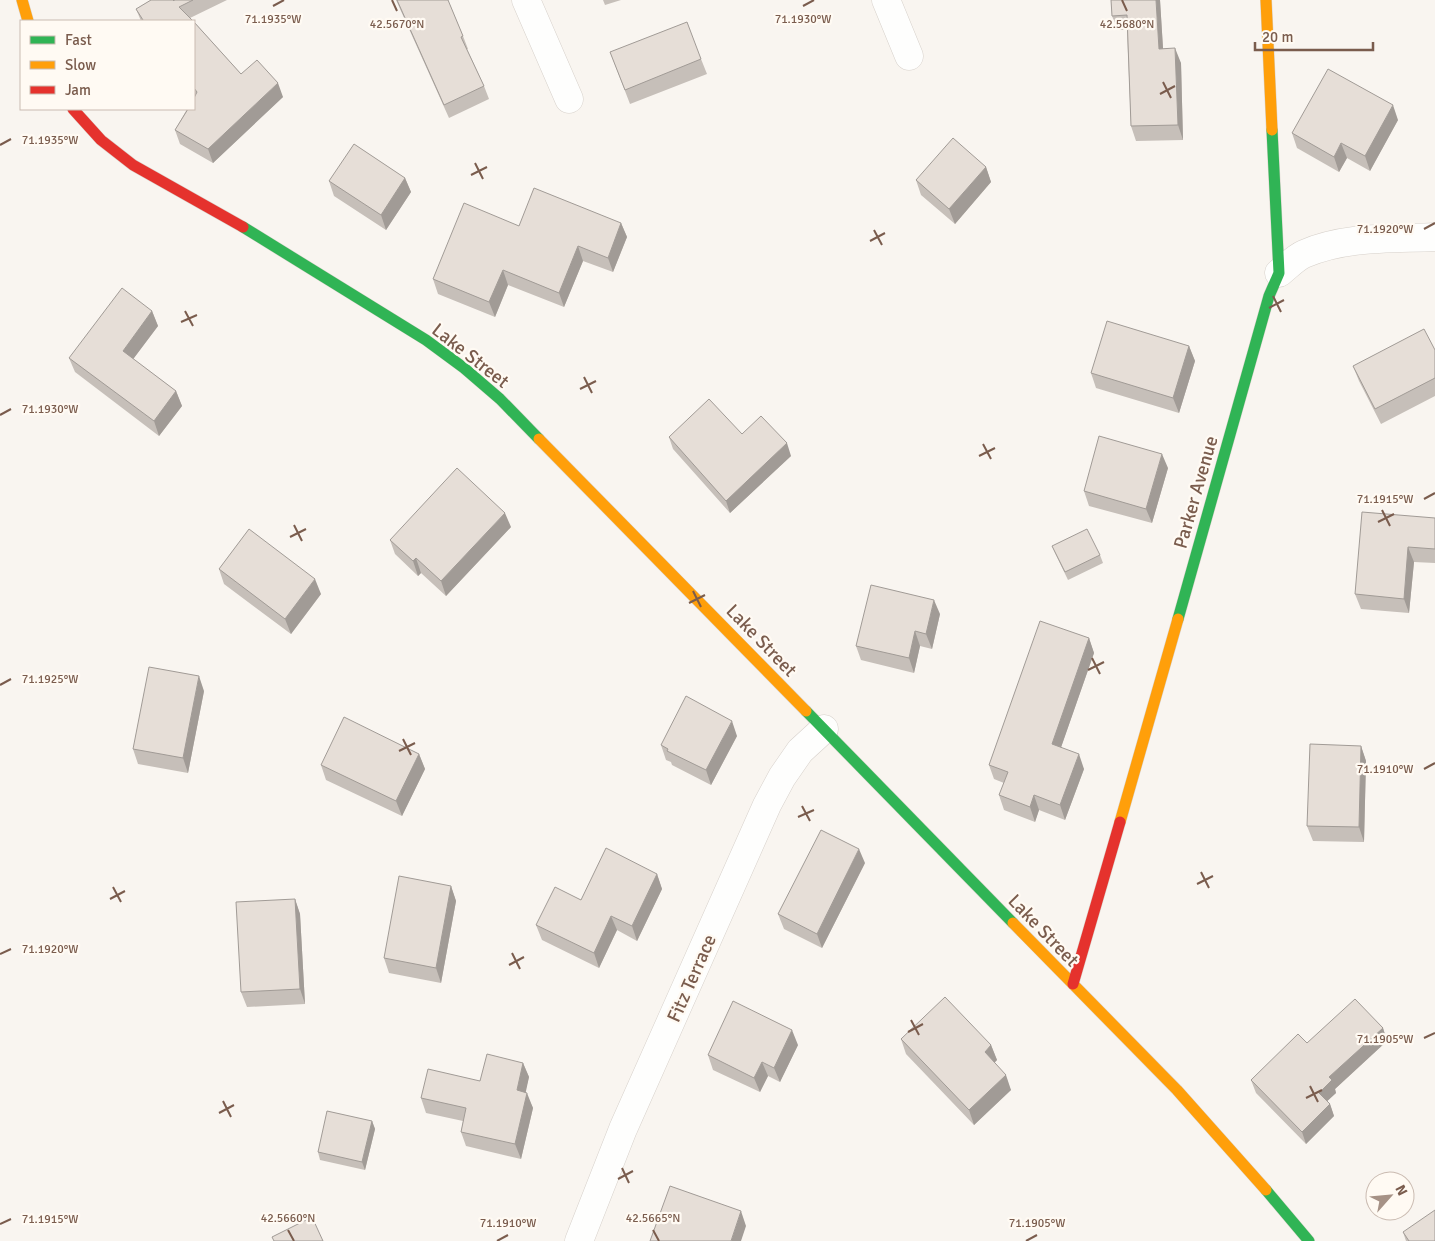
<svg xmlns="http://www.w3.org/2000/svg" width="1435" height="1241" font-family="Signika,sans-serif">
<rect width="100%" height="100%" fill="#f9f5f0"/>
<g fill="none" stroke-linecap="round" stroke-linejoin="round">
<defs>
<path id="street" d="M526,0l43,99
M886,0l23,56
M1279,273c8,-6 16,-15 25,-19 41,-18 88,-15 131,-17
M579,1241l44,-112 144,-324 15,-28 18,-26 24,-22"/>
<path id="fast" d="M243,227l183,113 38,28 36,31 39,40
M1178,619l91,-323 10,-23 -7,-143
M806,711l207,212
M1266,1190l43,51"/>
<path id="slow" d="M22,0l6,21
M1266,0l6,130
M539,439l267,272
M1120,822l58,-203
M1013,923l164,167 89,100"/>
<path id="jam" d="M73,109l28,31 32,25 110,62
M1073,984l47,-162"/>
</defs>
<use href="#street" stroke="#d7d1cb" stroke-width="29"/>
<use href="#fast" stroke="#d9d2cb" stroke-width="12"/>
<use href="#slow" stroke="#d9d2cb" stroke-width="12"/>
<use href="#jam" stroke="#d9d2cb" stroke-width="12"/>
<use href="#street" stroke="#fefefd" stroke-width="28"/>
<use href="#fast" stroke="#30b455" stroke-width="11"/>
<use href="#slow" stroke="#ff9f0a" stroke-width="11"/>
<use href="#jam" stroke="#e5322d" stroke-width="11"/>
</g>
<path fill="#c6bfb9" d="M151,0h76l-37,18 3,3h-52l-5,-12z
M396,0h52l15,36 5,13h-1l17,37 5,13 -40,19z
M603,0h18l-16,5z
M1111,0h49l3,49 18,14 2,77 -47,1 -5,-15 -4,-96h-9l-6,-14z
M194,22l47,52 42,23 -70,66 -33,-19 -5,-14 19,-33z
M610,52l91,7 6,15 -77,30z
M1398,120l-28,51 -23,-13 -8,14 -42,-24 -5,-15z
M986,167l5,15 -36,42 -34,-29 -5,-15z
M405,178l6,14 -25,38 -52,-34 -5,-15z
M621,223l6,14 -14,35 -30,-11 -19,46 -56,-22 -13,32 -57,-23 -5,-15z
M152,311l6,15 -25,33 43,32 6,15 -23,30 -84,-64 -6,-14z
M1189,346l6,15 -16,52 -83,-25 -5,-15z
M1435,350v46l-54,28 -22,-43 -6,-15z
M742,434l49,22 -61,57 -57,-64 -4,-12z
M1168,468l-16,55 -63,-17 -5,-15z
M1435,518v45l-21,-1 -5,51 -48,-4 -6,-15z
M511,527l-65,69 -25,-23 -3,3 -23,-22 -5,-14z
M1052,546l48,9 3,8 -35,17 -13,-27z
M219,569l102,25 -30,40 -67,-50z
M940,614l-8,35 -12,-3 -6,27 -53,-13 -5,-14z
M1089,638l5,15 -33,94 23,22 -19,51 -26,-10 -4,12 -31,-12 -5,-15 5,-12 -10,-4 -5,-14z
M204,691l-16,82 -50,-9 -5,-15z
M737,736l-26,49 -39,-20 -1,-3 -5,-2 -5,-15z
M1361,746l5,15 -2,81 -51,-1 -6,-15z
M419,754l6,15 -23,47 -76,-36 -5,-15z
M865,863l-43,85 -38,-19 -6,-15z
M657,874l5,15 -25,52 -20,-11 -18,38 -57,-28 -6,-15 45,-25z
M451,886l5,15 -15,82 -52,-10 -5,-15z
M295,899l5,15 5,90 -58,3 -6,-15z
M1383,1028l4,13 -52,48 1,4 -9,8 3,3 4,12 -28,28 -50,-51 -5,-13 56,-37z
M901,1039l90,6 6,15 -3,3 17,27 -37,35 -68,-71z
M798,1045l-18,37 -12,-6 -8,16 -47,-22 -5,-15z
M523,1063l6,14 -4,15 8,16 -12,51 -55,-13 -5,-14 2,-11 -37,-8 -5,-15 59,-17z
M372,1121l3,8 -10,41 -45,-10 -2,-8z
M1403,1232l32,9h-29z"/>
<path fill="#a19b96" d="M1156,0h4l4,64 -5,-15z
M1175,48l6,15 2,77 -5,-15z
M278,83l5,14 -70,66 -5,-14z
M1393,105l5,15 -28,51 -5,-15z
M1341,143l6,15 -8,14 -5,-15z
M986,167l5,15 -36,42 -6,-15z
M405,178l6,14 -25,38 -5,-15z
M621,223l6,14 -14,35 -5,-14z
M578,246l5,15 -19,46 -5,-14z
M503,270l5,15 -13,32 -6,-15z
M152,311l6,15 -30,40 -5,-15z
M1189,346l6,15 -16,52 -6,-15z
M176,391l6,15 -23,30 -5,-15z
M787,443l4,13 -61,57 -4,-12z
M1162,454l6,14 -16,55 -6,-14z
M505,513l6,14 -65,69 -5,-15z
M1408,547l6,15 -5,51 -5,-14z
M416,558l5,15 -3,3 -5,-15z
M315,579l6,15 -30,40 -6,-15z
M934,600l6,14 -8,35 -6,-15z
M915,631l5,15 -6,27 -5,-15z
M1089,638l5,15 -37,106 -5,-15z
M199,676l5,15 -16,82 -5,-15z
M732,721l5,15 -26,49 -5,-15z
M1361,746l5,15 -2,81 -5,-15z
M419,754l6,15 -23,47 -6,-15z
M1079,754l5,15 -19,51 -5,-15z
M1034,795l5,15 -4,12 -5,-15z
M859,849l6,14 -43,85 -5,-14z
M657,874l5,15 -25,52 -5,-15z
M451,886l5,15 -15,82 -5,-15z
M295,899l5,15 5,90 -5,-15z
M611,916l6,14 -18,38 -5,-15z
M1383,1028l4,13 -52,48 1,4 -13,12 -4,-12 10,-16z
M792,1030l6,15 -18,37 -6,-14z
M991,1045l6,15 -7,7 -5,-15z
M762,1062l6,14 -8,16 -6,-14z
M523,1063l6,14 -6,28 -6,-15z
M1006,1075l5,15 -37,35 -5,-15z
M527,1093l6,15 -12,51 -6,-15z
M1330,1104l4,12 -28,28 -4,-12z
M372,1121l3,8 -10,41 -3,-8z
M741,1211l5,15 -5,15h-10z"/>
<path fill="#e6ded7" stroke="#a19b96" d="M151,0h22l1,1v-1h19l-14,7 14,14h-51l1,-1 -7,-11z
M397,0h51l15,36 -2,1 23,49 -40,19z
M1111,0h45l3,49 16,-1 3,77 -47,1 -4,-111 -15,1z
M194,22l47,52 16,-14 21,23 -70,66 -33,-19 13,-21h6v-11l3,-6 -3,-4z
M687,22l14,37 -76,31 -15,-38z
M1328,69l65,36 -28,51 -24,-13 -7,14 -42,-24z
M953,138l33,29 -37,42 -33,-29z
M354,144l51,34 -24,37 -52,-34z
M534,188l87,35 -13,35 -30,-12 -19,47 -56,-23 -14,32 -56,-23 31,-76 55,23z
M122,288l30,23 -29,40 53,40 -22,30 -85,-63z
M1107,321l82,25 -16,52 -82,-25z
M1424,329l11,21v28l-60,31 -22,-43z
M709,399l33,35 19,-18 26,27 -61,58 -57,-64z
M1099,436l63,18 -16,55 -62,-18z
M457,468l48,45 -64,68 -25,-23 -3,3 -23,-21z
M1362,512l73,6v31l-27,-2 -4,52 -49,-5z
M249,529l66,50 -30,40 -66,-50z
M1087,529l13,26 -35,17 -13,-26z
M871,585l63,15 -8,34 -11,-3 -6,27 -53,-12z
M1040,621l49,17 -37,106 27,10 -19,51 -26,-10 -4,12 -31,-12 9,-23 -19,-7z
M149,667l50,9 -16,82 -50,-9z
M686,696l46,25 -26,49 -39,-19 1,-2 -7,-4z
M344,717l75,37 -23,47 -75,-36z
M1310,744l51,2 -2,81 -52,-1z
M821,830l38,19 -42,85 -39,-20z
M606,848l51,26 -25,52 -21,-10 -17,37 -58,-28 19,-38 26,13z
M399,876l52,10 -15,82 -52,-10z
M295,899l5,90 -59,3 -5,-90z
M945,997l46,48 -6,7 21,23 -37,35 -68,-71z
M1355,999l28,29 -54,49 3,3 -13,13 11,11 -28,28 -51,-52 47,-46 9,9z
M733,1001l59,29 -18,38 -12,-6 -8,16 -46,-23z
M487,1054l36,9 -6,27 10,3 -12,51 -54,-12 5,-24 -45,-10 7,-29 52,12z
M327,1111l45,10 -10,41 -44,-10z
M670,1186l71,25 -10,30h-81z
M1435,1210v31h-26l-6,-9z
M312,1217l11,24h-49l-2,-4z"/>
<path fill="none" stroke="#7a5c4d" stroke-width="2" d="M392,0l5,11M1122,0l5,11M273,6l11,-6M803,6l11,-6M1163,82l8,16M1160,94l15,-8M0,145l11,-6M475,163l8,16M471,175l16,-8M1424,229l11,-6M874,230l8,15M870,241l15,-8M1273,296l8,16M1269,308l15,-8M185,311l8,15M181,322l16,-7M584,377l8,16M580,389l16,-8M0,415l11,-6M983,444l8,15M979,456l16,-8M1424,499l11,-6M1382,510l8,16M1378,522l16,-8M294,525l8,16M290,537l16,-8M693,591l8,16M689,603l16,-8M1092,658l8,16M1088,670l16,-8M0,685l11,-6M403,739l8,16M399,751l16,-8M1424,769l11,-6M802,806l8,15M798,817l16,-7M1201,872l8,16M1197,884l16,-8M113,887l8,15M110,899l15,-8M512,953l8,16M0,954l11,-5M509,965l15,-8M911,1020l8,15M908,1032l15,-8M1424,1038l11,-5M1310,1086l8,16M1306,1098l16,-8M223,1101l8,16M219,1113l15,-8M622,1168l7,15M618,1179l15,-8M0,1224l11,-5M288,1230l6,11M653,1230l6,11M497,1241l11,-6M1026,1241l11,-6"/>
<g text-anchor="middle" stroke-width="4.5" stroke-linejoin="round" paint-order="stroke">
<g font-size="19" fill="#7a5c4d" stroke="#fffaf3">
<text transform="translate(471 355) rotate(38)" y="7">Lake Street</text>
<text transform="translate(1195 492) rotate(-74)" y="7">Parker Avenue</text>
<text transform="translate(762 640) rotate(46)" y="7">Lake Street</text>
<text transform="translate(1044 930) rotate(46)" y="7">Lake Street</text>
<text transform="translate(691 978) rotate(-66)" y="7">Fitz Terrace</text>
</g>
</g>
<g font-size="12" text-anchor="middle" fill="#7a5c4d" stroke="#fffaf3" stroke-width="4.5" stroke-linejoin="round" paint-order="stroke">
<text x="273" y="23">71.1935°W</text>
<text x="803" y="23">71.1930°W</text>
<text x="397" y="28">42.5670°N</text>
<text x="1127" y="28">42.5680°N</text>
<text x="50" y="144">71.1935°W</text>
<text x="1385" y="233">71.1920°W</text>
<text x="50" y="413">71.1930°W</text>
<text x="1385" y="503">71.1915°W</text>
<text x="50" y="683">71.1925°W</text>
<text x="1385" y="773">71.1910°W</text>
<text x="50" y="953">71.1920°W</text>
<text x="1385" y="1043">71.1905°W</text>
<text x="288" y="1222">42.5660°N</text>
<text x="653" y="1222">42.5665°N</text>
<text x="50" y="1223">71.1915°W</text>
<text x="508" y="1227">71.1910°W</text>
<text x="1037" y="1227">71.1905°W</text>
</g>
<rect x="20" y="20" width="175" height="90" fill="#fffaf3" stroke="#cabbb1"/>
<rect x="30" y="36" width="25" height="8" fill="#30b455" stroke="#cabbb1"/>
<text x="65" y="45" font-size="15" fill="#7a5c4d">Fast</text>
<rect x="30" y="61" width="25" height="8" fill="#ff9f0a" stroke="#cabbb1"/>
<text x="65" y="70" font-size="15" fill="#7a5c4d">Slow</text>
<rect x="30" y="86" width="25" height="8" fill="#e5322d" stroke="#cabbb1"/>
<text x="65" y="95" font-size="15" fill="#7a5c4d">Jam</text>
<g transform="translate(1390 1196) rotate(63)"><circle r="24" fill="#fffaf3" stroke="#cabbb1"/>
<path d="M0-4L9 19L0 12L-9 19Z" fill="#a69286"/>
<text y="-8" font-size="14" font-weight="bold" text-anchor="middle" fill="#7a5c4d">N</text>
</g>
<path d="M1255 42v8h118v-8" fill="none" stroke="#7a5c4d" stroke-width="2.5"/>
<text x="1262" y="42" font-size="15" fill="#7a5c4d" stroke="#fffaf3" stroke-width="4" paint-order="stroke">20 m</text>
</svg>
